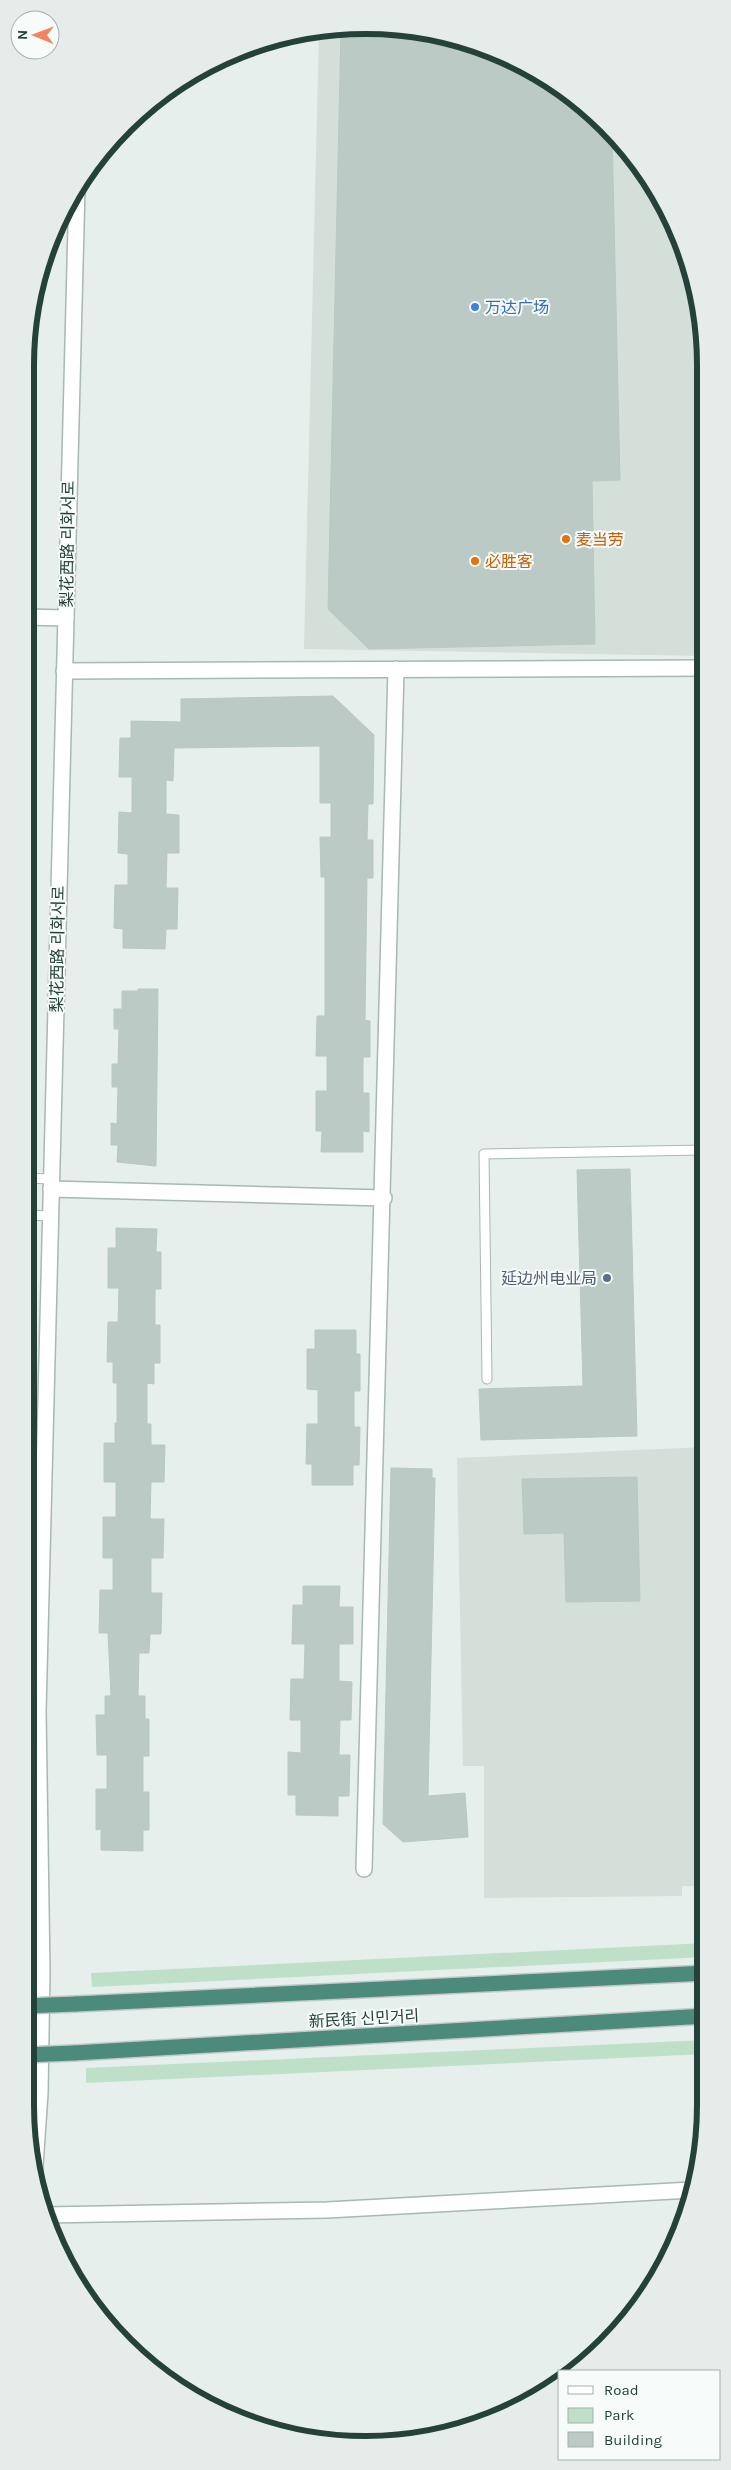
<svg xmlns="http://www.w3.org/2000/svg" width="731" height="2470" font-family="Karla,'Noto Sans SC','Noto Sans KR',sans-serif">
<rect width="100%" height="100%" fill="#e6efeb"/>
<path fill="#d4dfda" d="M365,25l67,6 103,39 86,71 59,94 23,86 1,335 -400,-7 15,-619z
M705,1447l1,439h-24v10l-198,2v-132h-21l-6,-308z"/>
<path fill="#bfe0c8" d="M706,1943v14l-614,30 -1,-14z
M706,2040v14l-620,29v-15z"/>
<path fill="#bbcac4" stroke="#b8c9c2" d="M365,25l67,6 104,39 76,63 8,347 -28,1 3,163 -226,5 -41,-40 13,-582z
M333,696l41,39 -1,69h-5l-1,36h6v38h-6l-2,142 5,1v36h-7v36h6v39l-6,-1v21h-42l1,-21h-6v-40h11v-35h-11l1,-40h8v-139h-4l-1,-40h11v-34h-11v-57l-146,2 -1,33 -7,-1v34l13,1v38h-12l-1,35h12l-1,41h-11l-1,20 -42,-1v-19l-9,-1 1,-43h13v-31l-10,-1 1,-41 13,1v-36h-13l1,-39h11v-17l50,1v-23z
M138,989h20l-2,177 -39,-4 1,-17h-7v-22l6,1 1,-37h-6v-23h6l1,-35h-5v-20h8v-18h16z
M630,1169l7,267 -156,4 -2,-51 104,-3 -6,-216z
M116,1228l41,1 -1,23h5v37h-6v36h5v38h-6v21l-7,-1v41h4v21h14l-1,37h-13l-1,37h14l-1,39h-12v35h11l-1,41h-11l-1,19h-10l-1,43h7v23h4v37h-6v36h6v38h-6v21l-42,-1v-21l-5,1v-41h11v-34h-10l-1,-40h9v-19h6l-3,-63h-9l1,-43h13v-32h-10v-41h13v-35h-12v-39h11v-20h2v-40h-4v-21h-6l1,-40h10l1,-34h-11v-40h8z
M315,1330h41v24h4v37h-6v36h6l-1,38h-6v20h-41v-21h-6l1,-40h11v-34l-11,-1v-40h8z
M391,1468l41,1v9h3l-7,318 37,-3 3,44 -65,5 -20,-18z
M637,1477l3,124 -74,1 -2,-69 -40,1 -2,-55z
M303,1586h37l-1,21h14v37h-14v37l13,1 -1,38h-11l-1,35h11l-1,41h-11v20l-42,-1v-20h-8v-43l13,1v-33h-11l1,-41h13l1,-35h-13l1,-39h10z"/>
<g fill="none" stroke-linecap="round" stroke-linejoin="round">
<defs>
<path id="service" d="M25,1178l26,1
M25,1215l25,1
M487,1379l-3,-225 220,-4"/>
<path id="minor" d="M25,617l41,1
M64,671l640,-3
M51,1189l333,9
M364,1869l32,-1200
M45,2215l282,-5 365,-20"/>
<path id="tertiary" d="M25,1848l6,-61
M34,2180l6,-87 2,-121 -4,-261 39,-1524"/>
<path id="trunk" d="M76,2004l630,-31
M74,2053l632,-37"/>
</defs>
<use href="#service" stroke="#a8b8b2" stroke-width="11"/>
<use href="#minor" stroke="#a8b8b2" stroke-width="18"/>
<use href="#tertiary" stroke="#a8b8b2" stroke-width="18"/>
<use href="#trunk" stroke="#c2cac8" stroke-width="18"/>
<use href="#service" stroke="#fff" stroke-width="9"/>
<use href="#minor" stroke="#fff" stroke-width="15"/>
<use href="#tertiary" stroke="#fff" stroke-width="15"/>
<use href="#trunk" stroke="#4c8a7c" stroke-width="15"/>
<defs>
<path id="trunk-bridge" d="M25,2006l51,-2
M25,2055l49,-2"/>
</defs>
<use href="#trunk-bridge" stroke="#c2cac8" stroke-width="18" stroke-linecap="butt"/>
<use href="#trunk-bridge" stroke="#4c8a7c" stroke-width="15"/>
</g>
<circle fill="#3f7fe0" stroke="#f7fbf9" stroke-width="2" cx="475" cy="307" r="5"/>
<g fill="#e8710a" stroke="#f7fbf9" stroke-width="2">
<circle cx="566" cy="539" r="5"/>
<circle cx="475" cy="561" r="5"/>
</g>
<circle fill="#5c6f8a" stroke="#f7fbf9" stroke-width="2" cx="607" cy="1278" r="5"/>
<g text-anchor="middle" stroke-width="4" stroke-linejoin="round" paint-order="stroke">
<g font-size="16" fill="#366cbe" stroke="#f7fbf9" text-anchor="start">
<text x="485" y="313">万达广场</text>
</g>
<g font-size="16" fill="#c56008" stroke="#f7fbf9" text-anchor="start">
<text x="576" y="545">麦当劳</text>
<text x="485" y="567">必胜客</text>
</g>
<g font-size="16" fill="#24423a" stroke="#f7fbf9">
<text transform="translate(67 544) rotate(-89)" y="6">梨花西路 리화서로</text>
<text transform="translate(57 949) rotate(-89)" y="6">梨花西路 리화서로</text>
<text transform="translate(364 2018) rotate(-3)" y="6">新民街 신민거리</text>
</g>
<g font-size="16" fill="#4e5e75" stroke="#f7fbf9" text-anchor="end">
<text x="597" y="1284">延边州电业局</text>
</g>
</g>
<path d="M0 0H731V2470H0ZM365 34H366A331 331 0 0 1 697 365V2105A331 331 0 0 1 366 2436H365A331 331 0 0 1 34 2105V365A331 331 0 0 1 365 34Z" fill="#e6ecea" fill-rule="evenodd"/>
<path fill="none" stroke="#24423a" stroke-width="6" d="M365 34H366A331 331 0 0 1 697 365V2105A331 331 0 0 1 366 2436H365A331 331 0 0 1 34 2105V365A331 331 0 0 1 365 34Z"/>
<rect x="558" y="2370" width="162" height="90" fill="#f7fbf9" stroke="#a3b1ad"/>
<rect x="568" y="2386" width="25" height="8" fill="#ffffff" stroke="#a3b1ad"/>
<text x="604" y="2395" font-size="15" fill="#24423a">Road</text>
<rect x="568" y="2408" width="25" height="15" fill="#bfe0c8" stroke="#a3b1ad"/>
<text x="604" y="2420" font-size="15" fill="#24423a">Park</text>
<rect x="568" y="2432" width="25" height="15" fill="#bbcac4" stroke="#a3b1ad"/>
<text x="604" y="2445" font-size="15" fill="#24423a">Building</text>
<g transform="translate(35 35) rotate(271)"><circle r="24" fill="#f7fbf9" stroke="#a3b1ad"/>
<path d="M0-4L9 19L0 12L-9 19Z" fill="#f4845f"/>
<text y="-8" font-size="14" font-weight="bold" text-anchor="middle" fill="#24423a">N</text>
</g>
</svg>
